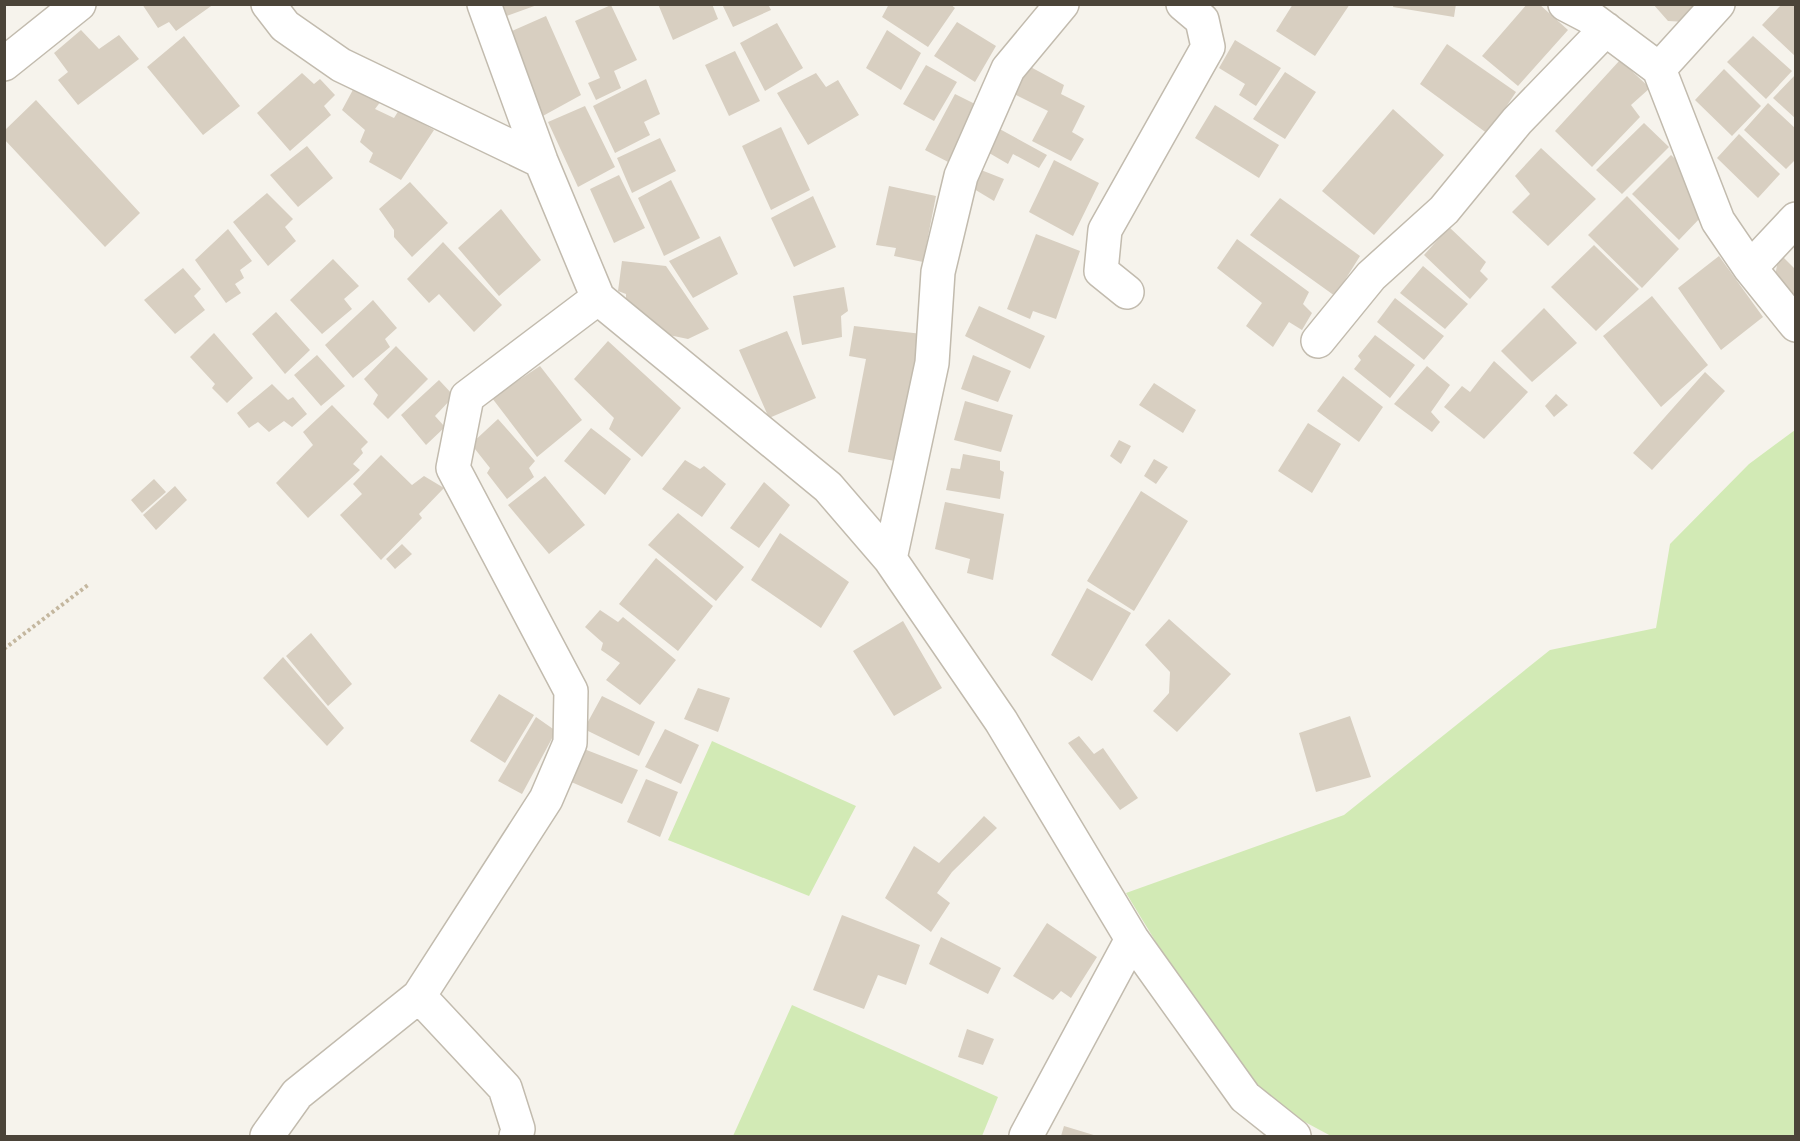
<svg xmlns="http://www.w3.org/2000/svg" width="1800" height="1141" font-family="'Source Sans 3',sans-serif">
<rect width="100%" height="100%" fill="#f6f3ec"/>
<path fill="#d2eab5" d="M1795,430v706h-464l-84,-45 -121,-198 218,-78 206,-165 106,-22 14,-84 79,-80z
M712,741l144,65 -47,90 -141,-56z
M792,1005l206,92 -16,39h-249z"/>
<path fill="#d8cfc1" d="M142,4h72l-38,27 -7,-9 -11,6z
M500,4h37v1l-33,12z
M658,4h54l6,15 -45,21z
M722,4h46l3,6 -38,17z
M889,4h61l5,4 -27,39 -46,-30z
M1293,4h57l-35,52 -39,-25z
M1394,4h62l-2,13 -61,-10z
M1527,4h12l29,26 -50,56 -36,-30z
M1653,4h46l-13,18 -18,-1z
M1782,4l14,2v51l-34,-32z
M611,5l26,55 -23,11 7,17 -25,12 -8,-17 12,-5 -25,-57z
M546,16l35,79 -40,22 -38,-82z
M957,22l39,24 -21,36 -41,-26z
M777,23l26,45 -38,23 -25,-48z
M81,30l18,19 20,-14 20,24 -61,46 -20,-25 10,-8 -14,-19z
M887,30l34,23 -20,37 -35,-22z
M184,36l56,70 -37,29 -56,-68z
M1753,36l39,35 -26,28 -39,-37z
M1235,40l46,28 -25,38 -17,-11 6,-11 -26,-16z
M1447,44l69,48 -28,42 -68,-50z
M735,51l25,50 -31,15 -24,-51z
M1620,60l30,28 -19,17 9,12 -48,50 -37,-36z
M1025,64l39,21 -3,9 24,12 -13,26 12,7 -13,22 -39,-20 16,-30 -38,-19z
M926,65l31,17 -23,39 -31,-17z
M1724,69l37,37 -29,30 -37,-36z
M1285,72l31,20 -31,47 -32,-20z
M302,73l12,11 6,-5 15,16 -11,11 7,9 -41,36 -33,-38z
M816,73l10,14 12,-7 21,35 -51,30 -31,-52z
M1796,74v45l-23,-21z
M646,79l14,35 -16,8 6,13 -35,18 -22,-47z
M355,86l26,15 -6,8 19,9 5,-8 35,20 -33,50 -32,-18 4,-9 -13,-11 5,-12 -23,-20z
M955,94l26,13 -29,57 -27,-14z
M36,100l104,113 -35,34 -101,-108v-8z
M1768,103l28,26v30l-10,10 -42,-39z
M1215,105l64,40 -20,33 -64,-40z
M585,106l30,61 -37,20 -30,-65z
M1393,109l51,46 -70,80 -52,-44z
M1644,123l25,24 -47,47 -26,-24z
M781,127l29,63 -39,20 -29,-64z
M996,127l51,28 -8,13 -26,-14 -5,10 -24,-14z
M1739,134l41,40 -22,24 -41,-40z
M660,138l16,33 -44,22 -15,-35z
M307,146l26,32 -35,29 -28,-32z
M1541,148l55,51 -48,47 -36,-34 18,-18 -15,-18z
M1671,155l16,15 16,45 -24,25 -47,-46z
M1054,160l45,23 -26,53 -44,-24z
M981,170l23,9 -10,22 -25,-15z
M619,175l26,53 -31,15 -24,-54z
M671,180l29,58 -36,18 -26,-58z
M410,182l38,41 -36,34 -18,-20v-7l-15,-21z
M889,186l47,10 -13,66 -29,-6 2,-8 -20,-3z
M267,193l26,26 -8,8 11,14 -28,25 -35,-44z
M813,196l23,51 -42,20 -23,-49z
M1627,196l52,53 -37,39 -54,-53z
M1280,198l80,58 -25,40 -85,-61z
M501,209l40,51 -42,36 -41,-48z
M1449,227l37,35 -6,9 8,8 -18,20 -46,-44z
M228,229l24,32 -12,9 4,8 -9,6 6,9 -15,10 -31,-43z
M1036,234l44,17 -24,68 -23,-8 -3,8 -23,-10z
M720,236l18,38 -45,24 -24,-37z
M1237,239l72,53 -6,12 9,9 -10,17 -13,-8 -16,25 -27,-21 16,-23 -45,-35z
M443,242l59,63 -28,27 -35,-38 -10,9 -22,-24z
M1594,245l45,44 -43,42 -45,-44z
M1779,253l17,17v28l-5,4 -17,-19z
M1719,256l44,61 -42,33 -43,-62z
M333,259l26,27 -15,13 8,10 -30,25 -32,-34z
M622,261l44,5 43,63 -21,10 -29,-6 -33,-32v-7l-8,-3z
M1423,266l45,38 -23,25 -45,-36z
M183,268l18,21 -7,7 11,14 -30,24 -31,-34z
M844,287l4,24 -7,5 1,21 -40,8 -9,-49z
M1652,296l56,69 -47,42 -58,-71z
M1395,298l49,38 -20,24 -47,-38z
M373,300l24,28 -12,11 5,8 -37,31 -28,-33z
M979,306l66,30 -15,33 -65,-33z
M1544,308l33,35 -45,39 -31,-31z
M276,312l34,38 -25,24 -33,-40z
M854,326l68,8 -22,128 -52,-10 18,-93 -17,-3z
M787,331l29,67 -47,20 -30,-68z
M214,333l39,45 -26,25 -15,-15 3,-4 -25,-27z
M1375,335l40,30 -25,33 -36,-29 7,-9 -3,-4z
M608,341l73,67 -39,49 -33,-28 5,-11 -40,-39z
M396,346l32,33 -40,40 -15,-15 5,-9 -14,-16z
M317,355l28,31 -24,20 -27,-31z
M973,355l38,16 -13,31 -37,-13z
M1494,361l34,31 -44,47 -40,-32 18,-21 8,6z
M540,366l42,54 -45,37 -45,-59z
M1427,366l23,19 -19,27 9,10 -8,10 -38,-28z
M1705,372l20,19 -73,79 -19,-17z
M1343,376l40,31 -24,35 -42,-31z
M439,380l15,16 -19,20 10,11 -19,18 -25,-30z
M1154,383l42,27 -13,23 -44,-28z
M272,384l16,16 5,-3 14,17 -15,13 -8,-6 -15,11 -11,-10 -9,6 -12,-15z
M1556,394l12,11 -14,12 -9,-11z
M965,401l48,14 -12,37 -47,-12z
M332,405l36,37 -7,7 2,4 -10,11 7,6 -52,48 -32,-35 37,-38 -10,-13z
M498,419l37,42 -6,7 5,9 -27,22 -20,-26 3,-5 -19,-24z
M1308,423l33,21 -29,49 -34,-22z
M591,428l40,31 -26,36 -41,-34z
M1119,440l12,6 -10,18 -11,-8z
M963,454l37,7v9l4,2 -4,27 -54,-9 5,-22 9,1z
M381,455l31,30 12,-9 20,12 -25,26 3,4 -41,42 -41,-45 22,-21 -9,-10z
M1154,459l14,8 -12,17 -12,-8z
M685,460l15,9 4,-3 22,18 -24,33 -40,-28z
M545,476l40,49 -36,29 -41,-49z
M154,479l12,13 -24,21 -11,-13z
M764,482l26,23 -31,43 -29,-20z
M175,486l12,14 -31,30 -13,-15z
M1141,491l47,30 -54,90 -47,-30z
M945,502l59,12 -11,66 -26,-7 3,-14 -35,-10z
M678,513l66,54 -28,34 -68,-56z
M780,533l69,49 -28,46 -70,-48z
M402,544l10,10 -17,15 -9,-10z
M656,558l57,48 -35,45 -59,-47z
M1087,588l44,25 -39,68 -41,-26z
M600,610l18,12 5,-5 53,43 -36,45 -34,-25 14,-17 -19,-13 2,-7 -18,-16z
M1169,619l62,55 -54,58 -24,-21 16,-18 1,-21 -25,-27z
M903,621l39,67 -48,28 -41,-65z
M311,633l41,51 -24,22 -42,-50z
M283,657l61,71 -17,18 -64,-68z
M698,688l32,10 -12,34 -34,-13z
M499,694l35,21 -29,48 -35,-22z
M602,696l53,26 -16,34 -55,-27z
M1350,716l21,61 -55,15 -17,-59z
M536,717l20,14 -34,63 -24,-13z
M665,729l34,16 -18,39 -36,-17z
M1079,736l15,18 9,-6 35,50 -18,12 -52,-67z
M584,749l54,21 -16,34 -53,-23z
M646,779l32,13 -18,45 -33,-15z
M984,816l13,12 -45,44 -15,21 13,10 -19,29 -46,-34 29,-52 25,17z
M842,915l78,30 -14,40 -28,-10 -14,34 -51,-19z
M1047,923l50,34 -26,41 -10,-7 -8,9 -40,-24z
M941,937l60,31 -13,26 -59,-30z
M967,1029l27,10 -11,26 -25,-8z
M1064,1126l33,10h-36z"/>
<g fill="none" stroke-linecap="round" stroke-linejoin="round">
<defs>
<path id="minor" d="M268,4l17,22 56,39 200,96
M1565,4l23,12 71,53 59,152 32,47 46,57
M4,64l75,-60
M1659,69l59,-65
M1750,268l46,-49
M1127,292l-26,-21 4,-41 103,-183 -6,-27 -19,-16
M598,298l230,189 62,72 111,162 131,218 113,158 49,39
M1318,341l53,-65 73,-66 73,-89 89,-92
M890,559l42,-196 6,-91 23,-96 47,-107 54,-65
M419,996l86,92 13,41 -2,7
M267,1136l30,-42 122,-98 127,-197 24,-56 1,-52 -118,-223 14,-71 131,-99 -57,-137 -57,-157
M1026,1136l106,-197"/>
</defs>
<use href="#minor" stroke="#c2bbae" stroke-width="36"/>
<path stroke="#c4b79f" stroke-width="4" stroke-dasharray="3 3" stroke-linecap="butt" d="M4,649l84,-64"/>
<use href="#minor" stroke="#fff" stroke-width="33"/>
</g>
<rect width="1800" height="1141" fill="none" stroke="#4b4439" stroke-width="12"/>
</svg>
